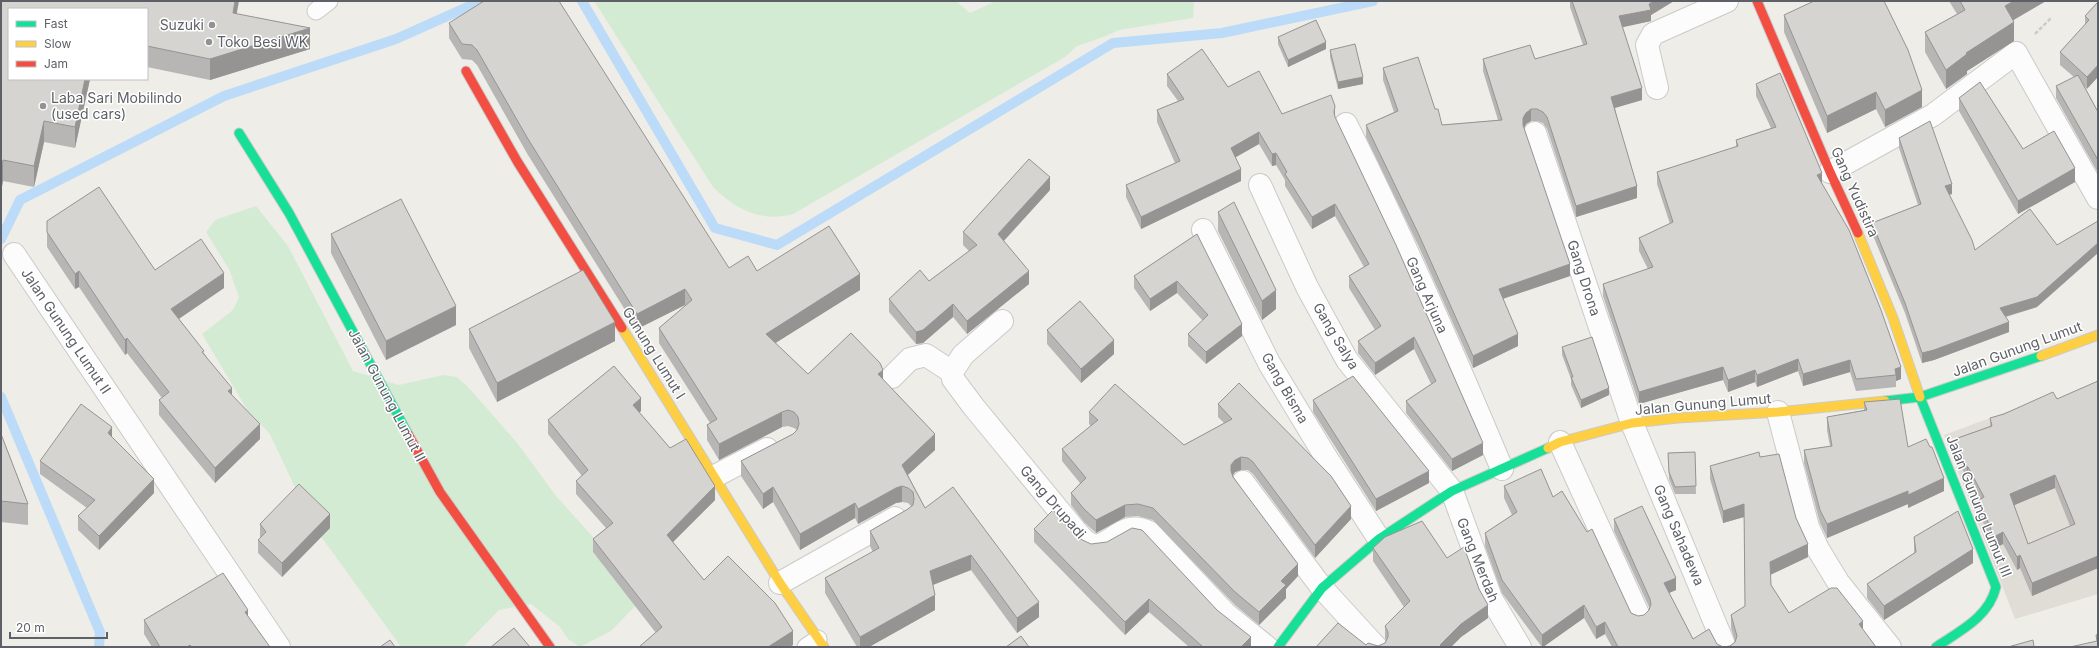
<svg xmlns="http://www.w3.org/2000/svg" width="2099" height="648" font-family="Inter,sans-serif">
<rect width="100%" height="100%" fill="#eeede8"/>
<path fill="#dfddd6" d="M2052,395l46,97v102l-83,25 -71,-184z"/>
<path fill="#d4ebd3" d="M594,1h362l14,12 26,-12h196l2,2 -1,15 -74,12 -13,6 -29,10 -12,11 -272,157c-31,9 -58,-5 -80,-27z
M256,206l32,40 65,125 46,14 44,-10 14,2 12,11 49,56 38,52 57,63 28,41 -30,31 -31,16 -12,-8 -8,-12 -29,-23 -32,6 -36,37h-62l-89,-123 -42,-90 -22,-23 -46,-77 31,-24 6,-13 -10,-28 -23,-37 9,-12z"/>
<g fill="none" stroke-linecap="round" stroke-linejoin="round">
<path stroke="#bcdbf8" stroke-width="10" d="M582,1l133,227 62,17 336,-202 109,-10 151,-32
M1,239l19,-39 204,-104 172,-57 85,-38
M1,397l99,235 -1,15"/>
<defs>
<path id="lane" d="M316,11l13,-10
M806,647l12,-8"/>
<path id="street" d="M1657,88l-10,-43 6,-11 74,-33
M1346,124c57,113 107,228 156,345
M1535,133l97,290 93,224
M1830,172l103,-57 83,-62 82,145
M1260,185l47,102 40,73 105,131 39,107 29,49
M1203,230l66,133 55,91 55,85
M14,254l265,393
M1002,321l-39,34 -11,17 1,7 20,27 102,124c4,4 8,10 13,13 20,12 31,-26 61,-11l77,82 41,33
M892,377l18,-18 16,-4 26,17
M1778,412l30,115 10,22 20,33 52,65
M1560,442l79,174
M715,476l52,-27
M1243,482l79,106 54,59
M780,583l115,-65"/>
<path id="fast" d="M239,133l50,80 119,221
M1920,397l76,190c-7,30 -36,44 -60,60
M1885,401l35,-4 121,-41
M1278,647l44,-59 57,-49 73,-48 96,-43"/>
<path id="slow" d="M1858,233l35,85 27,79
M622,328l158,255 44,64
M2041,356l57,-21
M1548,448l12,-6 72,-19 46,-5 100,-6 107,-11"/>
<path id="jam" d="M1757,1l73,171 28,61
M466,71l51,90 105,167
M408,434l32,58 110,155"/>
</defs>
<use href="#lane" stroke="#cacac9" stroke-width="19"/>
<use href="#street" stroke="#cacac9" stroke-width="24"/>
<use href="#fast" stroke="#cacbca" stroke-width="11"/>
<use href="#slow" stroke="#cacbca" stroke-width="11"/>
<use href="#jam" stroke="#cacbca" stroke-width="11"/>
<path stroke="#c9cecb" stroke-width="2.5" stroke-dasharray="4 2" stroke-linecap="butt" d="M2035,34l16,-16"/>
<use href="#lane" stroke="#fcfcfc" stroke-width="17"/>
<use href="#street" stroke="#fcfcfc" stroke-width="22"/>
<use href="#fast" stroke="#16e098" stroke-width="9"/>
<use href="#slow" stroke="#ffcf43" stroke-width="9"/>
<use href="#jam" stroke="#f24e42" stroke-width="9"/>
</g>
<path fill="#b7b6b4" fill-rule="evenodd" d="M1,1l236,13 73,35 -100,31 -63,-13v-58l-138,70h81l-15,69 -31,-6 -10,45 -31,-6 -2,11z
M1570,1h104l-23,14v6l-29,6 20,73 -27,8 22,90 -61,19 -29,-88 -4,-6 -6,-2h-6l-5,3 -2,4 46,148 -67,23 15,47 -45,22 -54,-121 -53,-110v-12l28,-13 -11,-32v-12l52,41 7,16 56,-5 -15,-49v-12h52l48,-14 -13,-38z
M1949,1h97l-33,19 1,21 -47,30v3l-21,15 -21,-37v-20l32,-18z
M2098,2l-11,87 -3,-3 14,26v61l-42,-75v-12l18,-9 -14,-12v-13l25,-27v-9z
M1784,15l138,92 -37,20 -9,-18 -49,24 -43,-101z
M449,23l280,245 28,3 103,19 -85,53 33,31 75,5 52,71 -27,25 17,33 114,109 -22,16 -46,-63 -38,15 2,25 -66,37h-12l-32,-54v-15l48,-26 -3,-6v-15l38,-22 3,-3 -3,-3 -6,-1 -6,1 -38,21 -3,-6 -55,32 -27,-48 -10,7 -22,-33v-15l52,-27 4,-4 -3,-2 -6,-2 -6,1 -63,33 -12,-20v-15l3,-2 -51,-80v-15l27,-22 -1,-1 -48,24 -109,-174 -51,-90 -5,-5 -10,-1 -13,-21z
M1278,37l48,12 -38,18 -10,-23z
M1330,50l33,34 -25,5 -8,-32z
M1167,74l61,13 54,27 53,4 148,337 -31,16 -46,-58v-12l25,-17 -17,-35 -39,26 -17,-22v-12l17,-11 -26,-42v-12l15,-9 -29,-51 -23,13 -27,-43v-6l-9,-15 -4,1 -13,-22 -24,13 6,24 -100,48 -15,-32v-12l49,-22 -18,-41v-12l21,-9 -11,-15z
M1756,84l66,101 79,194 -5,2v6l-40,4 -6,-19 -47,14 -5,-15 -41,16 -2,-5 -27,10 -5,-12 -84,24 -36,-108v-12l45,-15 -9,-18v-13l31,-14 -13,-40v-12l79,-25v-7l35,-12 -15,-32z
M1959,98l64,51 52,33 -57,32 -59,-103z
M1899,138l53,56 -3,1 26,55 62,57 -31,10 3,15 -75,28 -12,3 -17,-50 -33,-80v-10l46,-18 -19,-57z
M1050,190l-46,51 25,43 -62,50 -14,-17 -30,26 -7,1 -27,-32v-13l40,-18 40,-30 -6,-6v-13z
M1218,212l58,97 -14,11 -44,-89z
M47,221l108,49 69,18 -45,31 25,34 28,42 28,44 -45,44 -56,-68v-15l3,-2 -35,-45 -2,2 -46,-68 -4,2 -28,-42z
M331,234l125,91 -70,35 -55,-107z
M1197,234l45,102 -36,28 -18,-18v-12l15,-13 -26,-28 -27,18 -16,-23v-12z
M469,329l146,12 -118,61 -28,-54z
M1047,330l67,24 -33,29 -34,-39z
M1562,347l47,48 -28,13 -10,-23v-6l-9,-24z
M2098,381v187l-66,28 -12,-28 -3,2 -14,-26 -9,5 -15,-37v-12l-11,-21 -1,1 -12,-29v-12l35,-13v-8l67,-19zM2055,488l15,38 -42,18 -14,-39z
M1313,400l116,83 -53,28 -63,-99z
M1864,402l44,45 36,44 -36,17v-4l-81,34 -7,-15 -16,-60v-13l26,-4 -3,-16v-13l37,-7z
M1218,404l133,115 -36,39 -62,-84 -5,-4h-7l-6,2 -2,4 65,100 -12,13v9l-27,27 -24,-20 -82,-85 -15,-4 -13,1 -29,16 -12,-11 -13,-17v-12l9,-10 -18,-22v-12l29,-23 -2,-2v-12l95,33 40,-22 -6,-6z
M641,411l-2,2 76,87 -42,42 31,38 89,65 -4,2h-150l17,-14 -63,-81v-13l13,-11 -30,-34v-13l6,-5 -34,-42v-14z
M1,434l27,70v21l-27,-3z
M112,438l42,55 -55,57 -21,-20v-14l9,-8 -47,-34v-13z
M1695,452l1,42h-21l-6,-15 -1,-26z
M1760,457l36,61 12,39 -38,18 1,10 18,28 74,17 13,17h-264l-7,-13 -9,5 -12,-21 -41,29h-1l-40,-54 -17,-47v-13l27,-18 -8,-17v-12l49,11 78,116 7,3 6,-1 6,-6 -36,-78v-12l62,71 -7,3 24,46 24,5 6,3 7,-1 5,-4 -4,-14v-13l14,-9 -1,-89 -21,6 -13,-44v-13z
M260,524l70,4 -48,49 -24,-24v-13l2,-2z
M1034,529l42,8 175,110h-62l-40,-35 -24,23 -91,-93z
M1914,537l59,26 -89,57 -17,-22v-14l47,-31z
M1373,548l74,10 41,60 -27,19 -10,10h-135l50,-2 12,1 7,-3 1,-3 -1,-1v-13l19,-19 -31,-46z
M248,617l22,30h-118l-8,-13v-14z"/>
<path fill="#959492" d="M235,1h4l-6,33v-21z
M1654,1h20l-23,14v6l-32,7v-12l30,-12z
M2014,1h32l-41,24v-19z
M2014,22v19l-47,30v3l-21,15v-19l20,-17z
M310,28v21l-100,31v-21z
M1326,42v7l-38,18v-7z
M2098,65v12l-11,12v-12z
M1363,77v7l-25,5v-7z
M85,79h5l-15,69v-21z
M1642,88v12l-31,9v-12z
M1922,90v17l-37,20v-17z
M1876,92v17l-49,24v-17z
M1335,106v12l-1,6v-12z
M1531,109v12l-5,3 -3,6v-12l3,-5z
M44,121v21l-10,45v-21z
M1259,132v12l-28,16v-12z
M1276,153v12l-4,1v-12z
M3,160v21l-2,11v-21z
M2075,168v14l-57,32v-13z
M1241,169v12l-100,48v-12z
M1822,173v12l-5,-10z
M1050,177v13l-52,57v-13z
M1952,184v10l-7,2v-10z
M1637,186v12l-61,19v-11z
M1335,204v12l-23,13v-12z
M2098,243v10l-61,54 -37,11v-10z
M1570,264v12l-71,24v-11z
M79,271v16l-4,2v-15z
M1029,271v13l-62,50v-13z
M224,273v15l-53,36v-15z
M860,274v16l-94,59v-15z
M1177,281v12l-27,18v-12z
M685,289v16l-48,24v-15z
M1276,290v19l-14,11v-19z
M953,304v13l-30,26 -7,1v-12z
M456,306v19l-70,35v-19z
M615,322v19l-118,61v-19z
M2009,322v10l-75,28 -12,3v-10z
M1242,324v12l-36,28v-12z
M1518,334v12l-45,22v-12z
M1414,337v12l-39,26v-12z
M127,338v15l-2,2v-15z
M1114,340v14l-33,29v-14z
M1798,359v12l-41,16v-12z
M1850,360v12l-47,14v-12z
M1723,367v13l-84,24v-12z
M1901,367v12l-5,2v-6l-1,-6z
M883,370v15l-5,-11z
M1755,370v12l-27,10v-12z
M232,388v15l-4,-12z
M1609,388v7l-28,13v-8z
M641,398v13l-8,7v-13z
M782,412v15l-63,33v-16z
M260,424v15l-45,44v-15z
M112,427v14l-4,-8z
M935,434v16l-33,30v-15z
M1483,443v12l-31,16v-12z
M1241,457v13l-6,2 -4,5v-12l4,-5z
M1967,467h1v12l-1,1z
M1429,471v12l-53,28v-12z
M2055,475v13l-45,19v-13z
M1944,478v13l-36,17v-13z
M154,479v14l-55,57v-14z
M715,486v14l-48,48v-13z
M902,486v16l-6,1 -38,21v-15l38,-21z
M773,487v15l-10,7v-15z
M1908,491v13l-81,34v-14z
M855,503v15l-55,32v-16z
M1744,504v13l-21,6v-12z
M1125,505v12l-29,16v-13z
M1351,506v13l-36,39v-13z
M330,514v14l-48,49v-14z
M2003,532v12l-9,5v-12z
M1808,544v13l-38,18v-13z
M1973,549v14l-89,57v-14z
M971,555v15l-41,16v-15z
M2020,555v13l-3,2v-13z
M2098,556v12l-66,28v-13z
M1298,564v12l-12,13v9l-27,27v-13l22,-31z
M1676,578v12l-12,5v-12z
M935,595v15l-66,37h-9v-10z
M1149,599v13l-24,23v-13z
M1039,602v15l-22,16v-15z
M1488,605v13l-27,19 -10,10h-11v-2l21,-21z
M1584,605v13l-41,29h-1v-12z
M248,610v14l-3,-12z
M1863,621v13l-4,-10z
M1605,622v12l-9,5v-12z
M793,631v14l-4,2h-21z
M1251,637v10h-10z"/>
<path fill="#d5d4d1" stroke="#959492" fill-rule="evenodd" d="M1,1h234l-2,12 77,15 -100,31 -63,-13v-37h-138v70h76l-10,48 -31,-6 -10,45 -31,-6 -2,11z
M484,1h75l170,267 19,-12 9,15 72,-45 31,48 -94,60 42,40 43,-41 29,30 3,7 -5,4 57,60 -33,31 23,43 28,-21 86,115 -22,16 -46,-63 -41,16 5,24 -75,42 -35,-59 54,-30 -9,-17 38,-22 5,-4 1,-6 -1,-7 -5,-4 -6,-2 -6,2 -38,21 -3,-6 -55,31 -27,-47 -10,7 -22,-33 52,-27 4,-4 2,-6 -1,-7 -4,-5 -6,-2 -6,2 -63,32 -12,-19 10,-6 -58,-91 33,-28 -7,-11 -48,25 -109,-175 -51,-89 -5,-5 -10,-1 -13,-21z
M1572,1h82l-5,3 2,6 -32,6 23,72 -31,9 26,89 -61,20 -29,-89 -4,-5 -6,-3h-6l-5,4 -3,5v7l47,139 -71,25 19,45 -45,22 -54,-121 -53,-110 32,-14 -15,-43 35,-11 17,52h3l4,16 60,-5 -19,-61 47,-14 5,14 52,-15z
M1814,1h70l24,49 14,40 -37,20 -9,-18 -49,24 -43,-101z
M1960,1h54l-9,5 9,16 -48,31 1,1 -21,16 -21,-38 40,-22z
M2098,2v63l-11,12 -27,-25 29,-32 -4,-4z
M1316,20l10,22 -38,18 -10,-23z
M1355,44l8,33 -25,5 -8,-32z
M1202,49l26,38 31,-16 23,43 49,-19 4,11 -1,6 1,5 61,128 87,198 -31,16 -46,-58 30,-20 -22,-44 -39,26 -17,-22 23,-15 -32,-50 20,-12 -34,-60 -23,13 -27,-43 2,-2 -11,-19 -4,1 -13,-22 -28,16 10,21 -100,48 -15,-32 54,-24 -23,-51 27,-11 -17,-25z
M1780,73l42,100 -5,2 32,55 32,80 20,57 -6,2 1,6 -40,4 -6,-19 -47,14 -5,-15 -41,16 -2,-5 -27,10 -5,-13 -84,25 -36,-108 50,-17 -14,-29 34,-16 -16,-50 81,-26 -2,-6 40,-13 -20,-43z
M2078,75l20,37v48l-42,-74z
M1980,82l43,67 31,-18 21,37 -57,33 -59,-103z
M1930,121l22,63 -7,2 27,54 3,10 55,-41 27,36 41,-24v22l-61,54 -37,11 9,14 -75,28 -12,3 -17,-50 -33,-80 49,-19 -22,-66z
M1029,159l21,18 -52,57 31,37 -62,50 -14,-17 -30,26 -7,2 -27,-33 31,-29 9,11 48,-36 -14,-13z
M99,187l56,83 46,-31 23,34 -53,36 33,42 -2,1 30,36 -4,3 32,33 -45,44 -56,-68 10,-8 -42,-54 -2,2 -46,-69 -4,3 -28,-42v-11z
M401,199l55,107 -70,35 -55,-107z
M1234,202l42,88 -14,11 -44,-89z
M1197,234l45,90 -36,28 -18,-18 20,-19 -31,-34 -27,18 -16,-23z
M583,270l32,52 -118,61 -28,-54z
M1080,301l34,39 -33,29 -34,-39z
M1592,337l17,51 -28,12 -10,-23h2l-11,-30z
M614,366l27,32 -8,7 37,43 16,-9 29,47 -48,49 37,45 24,-24 47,47 18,28 -25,16h-129l23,-20 -69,-88 20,-16 -37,-42 12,-11 -40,-50z
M1353,376l76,95 -53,28 -63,-99z
M2098,381v175l-66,27 -12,-28 -3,2 -14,-25 -9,5 -15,-37 5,-3 -16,-30h-1l-12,-28 37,-13 -2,-8 14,-4 49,-22 4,7zM2055,475l20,49 -47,20 -18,-50z
M1239,383l92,93 20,30 -36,39 -62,-83 -5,-4 -7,-1 -6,3 -4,5v6l2,6 65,87 -17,17 5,4 -27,27 -24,-20 -82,-84 -15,-4 -13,1 -29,15 -12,-11 -13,-16 15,-15 -24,-29 36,-29 -9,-8 26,-28 69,61 48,-26 -14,-15z
M1900,399l8,48 18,-8 4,8h2l12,31 -36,17v-4l-81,33 -7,-14 -16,-60 28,-4 -5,-29 40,-7 -3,-8z
M81,404l31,23 -4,6 46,46 -55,57 -21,-20 17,-16 -55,-39z
M1,434l27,70 -27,-3z
M1695,452l1,34 -21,1 -6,-15 -1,-19z
M1759,452l1,5 19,-3 17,64 12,26 -38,18 1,23 18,28 42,-25h6l26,33 -4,3 17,23h-258l-13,-25 -9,5 -12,-22 -42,30 -40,-55 -17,-47 32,-21 -13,-26 37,-17 12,28 9,-6 25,41 5,-3 39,84 7,3 6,-1 5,-5 2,-6 -1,-5 -36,-80 28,-13 34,72 -12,5 29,56 16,-10 8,15 6,3 7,-1 5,-4 2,-6 -6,-21 14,-9 -1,-102 -21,7 -13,-45z
M299,484l31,30 -48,49 -24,-23 8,-8 -6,-8z
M1053,510l23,27 15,7 16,-2 25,-14 10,2 75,80 34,27 -10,10h-38l-54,-48 -24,23 -91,-93z
M1958,511l15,38 -89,57 -17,-22 49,-32 -2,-15z
M1422,521l25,37 17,-11 15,42 9,16 -27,19 -21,21 2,2h-126l22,-24 28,22 2,-2 10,3 7,-3 3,-6v-5l-3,-6 25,-25 -37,-53 12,-11z
M223,573l25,37 -3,2 25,35h-78l-2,-2 -3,2h-27l-16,-27z
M514,628l16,19h-39z
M2098,634v13h-28l27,-6 -1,-6z
M1021,636l8,11h-23z
M390,640l5,7h-15z
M2033,640l1,7h-26z"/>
<g fill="#909294" stroke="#fff" stroke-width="1.5">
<circle cx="212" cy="25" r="4"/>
<circle cx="209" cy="42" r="4"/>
<circle cx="43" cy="106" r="4"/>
</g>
<g text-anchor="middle" stroke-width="3" stroke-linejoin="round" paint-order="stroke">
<g font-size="14" fill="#5d6167" stroke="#fff" text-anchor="start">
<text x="204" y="30" text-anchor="end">Suzuki</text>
<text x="217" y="47">Toko Besi WK</text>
<text x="51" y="103">Laba Sari Mobilindo<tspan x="51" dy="16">(used cars)</tspan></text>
</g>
<g font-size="14" fill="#5d6167" stroke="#fff">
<text transform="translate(1855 192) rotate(66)" y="5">Gang Yudistira</text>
<text transform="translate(1584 278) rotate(72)" y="5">Gang Drona</text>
<text transform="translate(1427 295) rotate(66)" y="5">Gang Arjuna</text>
<text transform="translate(66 331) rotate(56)" y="5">Jalan Gunung Lumut II</text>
<text transform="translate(1336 336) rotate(59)" y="5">Gang Salya</text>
<text transform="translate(2017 349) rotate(-20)" y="5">Jalan Gunung Lumut</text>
<text transform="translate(654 353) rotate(58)" y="5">Gunung Lumut I</text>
<text transform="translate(1285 388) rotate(60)" y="5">Gang Bisma</text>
<text transform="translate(387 395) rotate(62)" y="5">Jalan Gunung Lumut II</text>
<text transform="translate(1703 404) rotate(-5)" y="5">Jalan Gunung Lumut</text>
<text transform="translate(1053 502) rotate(49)" y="5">Gang Drupadi</text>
<text transform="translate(1979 506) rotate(68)" y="5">Jalan Gunung Lumut III</text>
<text transform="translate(1679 535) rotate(67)" y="5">Gang Sahadewa</text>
<text transform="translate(1478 560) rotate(68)" y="5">Gang Merdah</text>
</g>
</g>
<rect width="2099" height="648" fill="none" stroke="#5d6167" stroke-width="4"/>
<rect x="8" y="8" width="140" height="72" fill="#ffffff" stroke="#bec0c2"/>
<rect x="16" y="21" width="20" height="6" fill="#16e098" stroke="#bec0c2"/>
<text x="44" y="28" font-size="12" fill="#5d6167">Fast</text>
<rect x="16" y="41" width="20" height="6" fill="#ffcf43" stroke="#bec0c2"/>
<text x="44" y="48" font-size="12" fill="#5d6167">Slow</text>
<rect x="16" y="61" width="20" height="6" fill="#f24e42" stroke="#bec0c2"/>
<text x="44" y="68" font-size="12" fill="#5d6167">Jam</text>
<path d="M10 632v6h97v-6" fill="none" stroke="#5d6167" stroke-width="2"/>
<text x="16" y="632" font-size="12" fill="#5d6167" stroke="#ffffff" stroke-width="3" paint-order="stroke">20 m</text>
</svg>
